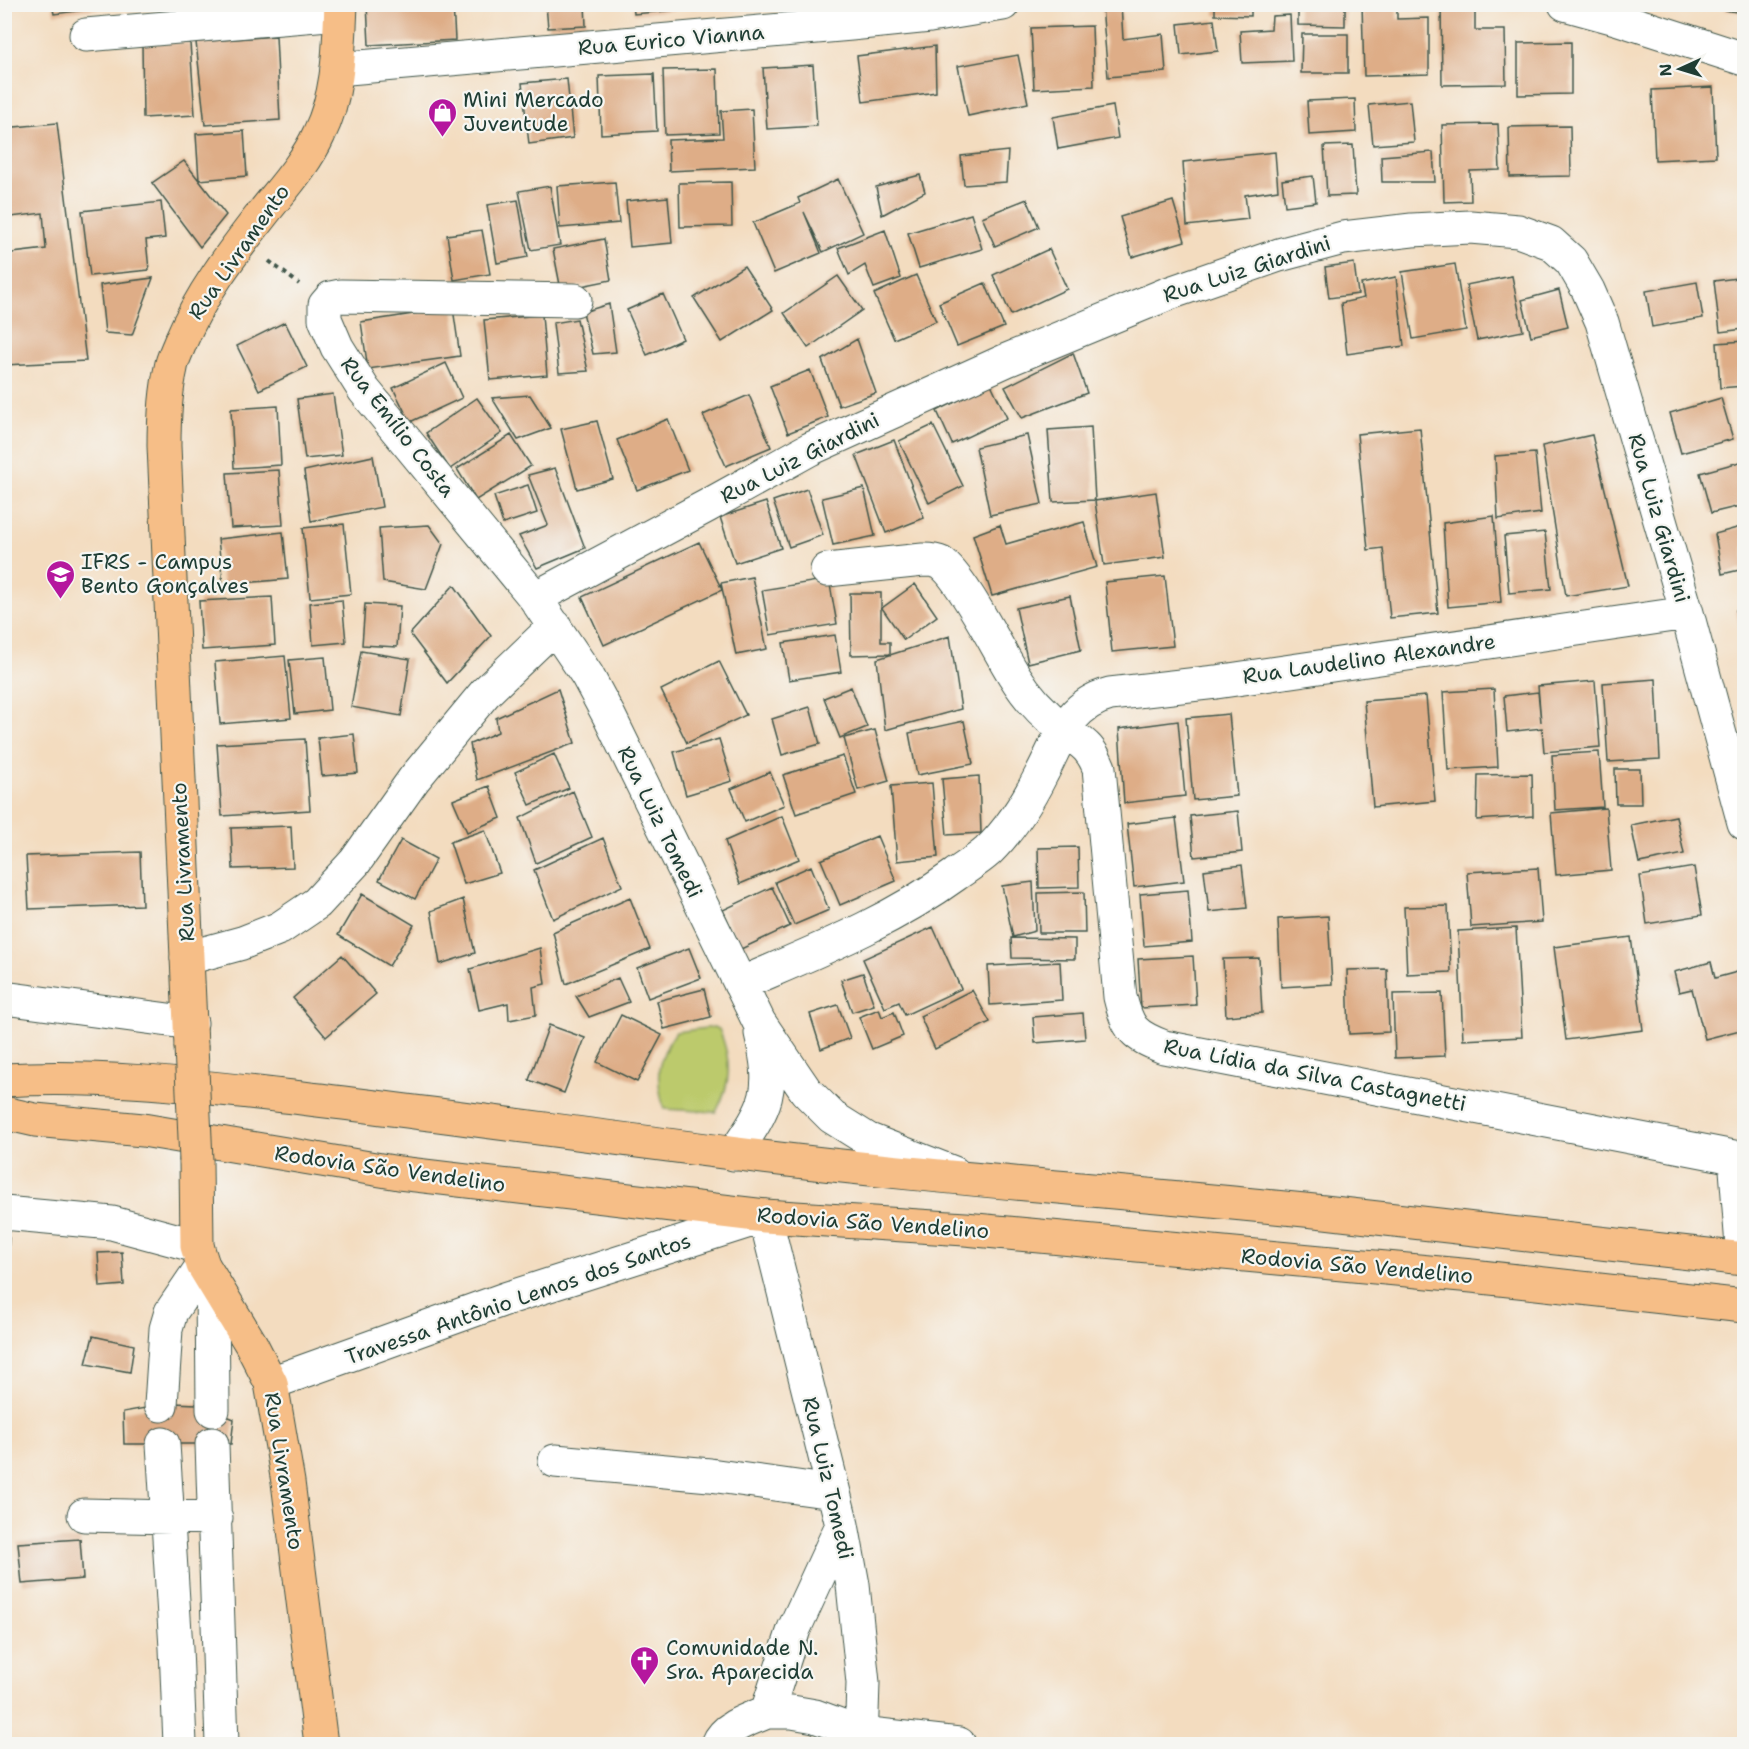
<svg xmlns="http://www.w3.org/2000/svg" width="1749" height="1749" font-family="'Shantell Sans',sans-serif">
<rect width="100%" height="100%" fill="#f6f6f2"/>
<filter id="ink" filterUnits="userSpaceOnUse"><feTurbulence type="fractalNoise" baseFrequency=".0167" numOctaves="2"/><feDisplacementMap in="SourceGraphic" scale="12" xChannelSelector="R" yChannelSelector="G"/><feConvolveMatrix kernelMatrix="1 2 1 2 8 2 1 2 1" color-interpolation-filters="sRGB"/></filter>
<filter id="wash" filterUnits="userSpaceOnUse"><feTurbulence type="fractalNoise" baseFrequency=".008" numOctaves="4" result="noise"/><feDisplacementMap in="SourceGraphic" scale="24" xChannelSelector="R" yChannelSelector="G"/><feGaussianBlur stdDeviation="1.35" result="paint"/><feColorMatrix in="noise" values="0 0 0 0 0 0 0 0 0 0 0 0 0 0 0 0 0 1.4 0 .05"/><feComposite in="paint" operator="in"/></filter>
<g filter="url(#wash)">
<rect width="100%" height="100%" fill="#f3dcbf"/>
<path fill="#bcca6c" stroke="#6e8450" stroke-width="1.5" d="M714,1027l5,2c13,31 13,53 -3,83l-52,-3c-9,-33 -8,-49 12,-77z"/>
<g id="blocks">
<path fill="#dead87" d="M52,4h64l1,2 -63,8z
M367,4h86l2,36 -86,5z
M546,4h39l1,22 -38,2z
M633,4h64v4l-63,6z
M1121,4l2,35 40,-5 3,38 -58,5 -6,-71z
M1215,4h36v12l-36,-1z
M1298,4h47v22l-47,-1z
M1362,4h35v15l32,-1v56l-65,2z
M1441,4h34v26h30l1,54 -64,1z
M1725,4h19v9l-20,-3z
M1290,15l2,46 -50,2 -2,-32 31,-2 1,-13z
M1214,20l4,31 -37,4 -3,-31z
M1092,26l2,60 -60,3 -3,-61z
M1302,34h46v39h-47z
M276,36l4,84 -75,5 -9,-83z
M142,42l48,1 5,72 -52,3z
M1571,42v52l-53,1v-52z
M935,46l1,46 -73,10 -6,-46z
M1018,55l10,48 -60,13 -10,-50z
M813,65l4,61 -50,3 -4,-61z
M717,69l2,64 -54,2 -2,-65z
M654,74l3,57 -56,3 -2,-58z
M567,79l6,59 -44,6 -7,-61z
M1713,87l3,70 -61,3 -3,-70z
M1355,99l1,33 -47,3 -2,-34z
M1410,101l4,41 -41,3 -4,-40z
M1113,106l5,32 -60,11 -5,-32z
M752,109l3,58 -86,4 -1,-31 55,-2 -2,-27z
M57,123l29,238 -82,4v-111l42,-5 -3,-36 -32,4 -5,-11h-2v-78z
M1498,124l2,46 -30,1 1,30 -27,1 -2,-77z
M1570,126l1,50 -61,1 -1,-50z
M244,131l3,45 -48,4 -3,-46z
M1744,139v24l-6,-1z
M1353,145l3,50 -29,1 -3,-50z
M1008,151l-2,31 -42,3 -3,-29z
M1275,152l3,38 -33,5 3,24 -61,7 -4,-64z
M1433,152l2,30h-53l-1,-26z
M184,161l42,54 -26,32 -48,-64z
M920,175l5,17 -43,23 -6,-28z
M1313,176l3,26 -31,4 -3,-26z
M838,179l25,54 -40,19 -19,-40 17,41 -47,20 -21,-50 47,-20 -2,-5z
M615,182l4,41 -59,5 -3,-42z
M731,182l1,44 -52,1 -1,-44z
M550,186l10,59 -29,5 -12,-59z
M668,197l4,46 -42,4 -4,-46z
M1027,199l12,28 -44,19 -13,-29z
M518,200l10,57 -31,6 -10,-58z
M1173,201l12,40 -53,16 -12,-40z
M161,202l4,36 -19,2 3,30 -59,6 -8,-65z
M971,214l11,35 -63,19 -11,-35z
M482,230l8,44 -36,6 -7,-45z
M885,230l16,48 -27,10 -9,-23 -16,10 -11,-27z
M604,239l7,41 -50,10 -8,-41z
M1049,249l18,40 -56,26 -18,-40z
M1354,263l4,31 -29,4 -4,-31z
M1455,264l11,66 -53,9 -11,-67z
M744,266l29,44 -51,32 -28,-44z
M916,275l20,46 -42,18 -20,-45z
M838,276l24,34 -54,38 -24,-35z
M1512,276l11,55 -46,9 -11,-55z
M1396,277l8,69 -57,8 -6,-51 23,-5 -3,-14z
M1744,277v52l-24,3 -6,-51z
M153,278l-21,57 -27,-2 -5,-48z
M1697,282l6,36 -51,9 -6,-36z
M985,283l19,44 -47,19 -18,-43z
M1559,290l9,37 -37,9 -9,-36z
M663,294l20,45 -36,16 -20,-45z
M609,304l7,48 -23,2 -10,-42z
M453,308l7,48 -92,13 -7,-47z
M542,315l5,60 -57,5 -6,-60z
M577,319l11,52 -29,2 -6,-50z
M285,322l22,45 -48,23 -22,-44z
M857,339l19,54 -37,13 -17,-46z
M1744,341v45l-24,2 -3,-45z
M1073,353l14,40 -65,25 -17,-31z
M446,363l16,35 -52,24 -17,-34z
M810,370l18,47 -40,16 -18,-47z
M991,384l16,34 -55,26 -15,-33z
M333,394l9,61 -37,4 -8,-60z
M530,395l21,33 -33,12 -26,-42z
M749,395l22,52 -45,19 -23,-51z
M477,398l25,35 -52,36 -24,-36z
M1721,398l12,41 -52,14 -11,-40z
M278,406l3,59 -47,3 -3,-59z
M668,419l20,51 -51,20 -20,-50z
M597,421l16,58 -36,10 -16,-60z
M933,425l30,61 -34,17 -30,-62z
M1091,427l4,73 -42,2 -5,-72z
M1420,428l18,185 -48,5 -7,-70 -15,2 -11,-116z
M511,435l20,31 -55,34 -19,-31z
M1027,435l15,69 -52,11 -14,-68z
M1592,435l36,151 -62,10 -24,-150z
M894,440l30,78 -38,15 -30,-78z
M1535,453l6,60 -43,6 -3,-63z
M373,456l9,51 -71,14 -7,-50z
M1743,461l1,44 -33,8 -11,-40z
M555,468l30,80 -48,20 -18,-32 29,-11 -20,-50z
M279,470l4,55 -52,3 -4,-55z
M528,485l9,28 -34,11 -9,-28z
M864,488l11,48 -42,9 -11,-47z
M807,489l16,46 -34,12 -16,-46z
M1156,492l9,65 -61,8 -9,-64z
M766,502l15,46 -46,15 -15,-46z
M1494,516l7,86 -53,5 -5,-84z
M1084,522l13,45 -105,29 -19,-61 27,-10 6,19z
M344,524l7,70 -41,4 -7,-70z
M429,525l14,19 -17,45 -43,-7 -4,-54z
M1744,526v43l-22,5 -7,-40z
M283,532l5,47 -65,6 -5,-46z
M1545,532l6,57 -42,4 -5,-57z
M699,542l23,48 -118,55 -22,-48z
M1165,576l8,70 -61,6 -7,-70z
M752,577l15,72 -31,6 -15,-72z
M829,579l8,45 -67,11 -8,-45z
M915,584l22,32 -33,24 -22,-32z
M454,585l37,51 -44,47 -37,-49z
M850,593h31v49h9v12l-39,1z
M1070,596l11,54 -53,13 -12,-55z
M272,597l3,48 -73,5 -3,-49z
M342,600l4,42 -33,3 -3,-42z
M365,604l35,2 -3,41 -35,-2z
M1744,608v31h-2l-6,-29z
M835,635l6,37 -52,8 -6,-37z
M950,636l11,73 -76,21 -8,-71z
M361,651l49,8 -9,57 -50,-9z
M285,656l6,62 -71,6 -5,-62z
M325,657l5,53 -35,4 -6,-54z
M719,661l27,54 -59,28 -26,-53z
M1656,679l4,80 -52,3 -5,-79z
M1595,681l5,66 -56,5 -2,-24 -35,4 -3,-36 34,-4 3,30 -3,-36z
M851,687l16,40 -27,11 -16,-40z
M558,689l17,54 -98,37 -7,-36 28,-12 -2,-14z
M1494,689l4,78 -50,3 -5,-78z
M1426,696l9,105 -62,6 -9,-106z
M810,707l10,37 -38,11 -10,-36z
M1229,714l8,82 -44,4 -7,-82z
M964,721l9,43 -56,11 -8,-42z
M1178,721l7,75 -61,7 -5,-74z
M875,730l14,51 -31,9 -14,-52z
M354,734l4,39 -36,3 -4,-38z
M305,739l5,71 -88,6 -5,-72z
M719,739l13,42 -46,14 -12,-43z
M1599,752l4,55 -48,3 -3,-55z
M554,754l15,34 -39,17 -15,-33z
M843,756l13,38 -60,20 -13,-39z
M1615,769h25l1,35h-25z
M770,772l14,33 -39,17 -14,-33z
M1532,774l1,42 -56,4 1,-45z
M979,776l2,57 -34,2 -5,-56z
M932,783l6,74 -41,4 -6,-75z
M489,786l12,32 -34,14 -14,-32z
M573,791l19,46 -56,26 -16,-45z
M1606,808l5,62 -55,5 -5,-62z
M1238,811l4,41 -48,5 -4,-41z
M782,816l17,43 -59,25 -15,-43z
M1676,816l8,38 -45,9 -8,-38z
M1176,818l8,63 -50,6 -7,-63z
M291,826l2,41 -60,2 -2,-41z
M485,830l15,43 -36,11 -14,-42z
M877,836l19,45 -56,24 -19,-45z
M603,838l19,48 -69,33 -19,-49z
M401,840l35,19 -21,40 -36,-19z
M1078,847l1,40 -40,1 -1,-40z
M140,852l2,53 -113,4 -3,-53z
M1242,865l5,43 -38,4 -5,-42z
M811,866l18,44 -35,15 -19,-43z
M1694,867l8,48 -55,9 -7,-48z
M1538,868l4,54 -71,5 -4,-55z
M1033,882l2,49 -22,6 -11,-51z
M772,887l18,39 -49,23 -18,-39z
M1188,890l4,52 -48,4 -4,-52z
M1084,892l1,41h-46l-1,-40z
M362,894l52,31 -25,41 -51,-31z
M630,898l20,51 -84,35 -13,-52z
M463,899l12,54 -35,11 -9,-53z
M1448,906l3,66 -44,2 -3,-67z
M1328,916l4,68 -51,3 -3,-68z
M933,927l28,62 -56,26 -6,-13 -14,6 -22,-49z
M1516,928l6,109 -59,3 -5,-109z
M1631,937l12,93 -77,10 -12,-93z
M1011,938l64,1v20l-63,-1z
M540,948l5,36 -12,3 3,28 -27,5 -1,-17 -29,7 -9,-41z
M689,948l12,30 -53,20 -11,-30z
M342,955l34,39 -50,43 -33,-39z
M1193,956l3,49 -55,3 -3,-49z
M1259,958l3,55 -36,3 -3,-57z
M1060,962l2,38 -72,5 -2,-39z
M1711,962l4,16 26,-7 3,12v46l-39,10 -13,-50 -13,3 -5,-20z
M1387,969l2,63 -40,2 -2,-64z
M863,973l11,32 -22,7 -11,-32z
M618,978l11,24 -40,15 -13,-21z
M704,989l7,28 -47,12 -7,-28z
M972,990l18,32 -55,27 -15,-33z
M1442,993l3,63 -50,2 -2,-64z
M838,1005l12,33 -29,11 -11,-35z
M879,1009l3,8 12,-5 9,24 -31,13 -13,-32z
M1083,1013l2,26 -50,4 -2,-26z
M621,1015l41,20 -25,47 -40,-20z
M549,1025l36,13 -21,55 -35,-13z
M4,1238h5l-3,40h-2z
M122,1252l2,33 -24,2 -2,-34z
M93,1336l41,9 -4,27 -44,-8z
M173,1403l24,1 37,15 -3,25h-107l-1,-32z
M80,1539l3,40 -61,5 -4,-41z"/>
</g>
</g>
<g filter="url(#ink)">
<use href="#blocks" fill-opacity="0" stroke="#3f5549" stroke-width="1.5"/>
<g fill="none" stroke-linecap="round" stroke-linejoin="round">
<defs>
<path id="minor" d="M1565,4l51,14 128,41
M86,35l254,-22
M337,69l514,-45 79,-8 73,-12
M827,570l96,-10c6,0 12,0 18,3 21,14 57,87 73,112 12,20 29,39 49,54 18,14 27,16 36,39l21,229c8,32 13,38 44,50l580,112
M535,598l-171,-208 -27,-43 -12,-28v-14l6,-7 10,-2 234,4
M187,958l55,-15 38,-15 37,-25 38,-41 59,-83 71,-86 70,-67
M740,984c74,-32 149,-61 215,-109 11,-8 23,-15 33,-24 23,-22 40,-50 54,-78 18,-34 26,-68 68,-79l106,-12 471,-69
M4,998l187,25
M734,1154c34,-50 41,-61 27,-121
M1735,1157l8,102
M954,1173l-87,-34 -35,-22 -26,-26 -47,-69 -150,-306 -22,-41 -52,-77 172,-92 103,-57 197,-89 160,-66 112,-39 64,-17 69,-8 58,-3 48,4 33,12 20,18 17,29 14,32 85,291 57,210
M4,1213l108,10 85,23
M212,1282l1,128
M271,1383l234,-84 260,-83 77,309 11,60 10,98 -2,61
M161,1405l5,-76 5,-17 32,-47
M163,1444l13,204 4,96
M212,1444l10,300
M555,1461l155,14 123,17
M84,1515l132,3
M767,1712h25l23,4 46,17 98,11
M718,1744c7,-18 32,-25 49,-32l27,-83 48,-104"/>
<path id="major" d="M191,1046l-27,-600c0,-26 1,-52 7,-78 1,-8 6,-17 9,-25 20,-48 52,-90 84,-131 19,-24 42,-49 55,-78 20,-40 20,-86 22,-130
M196,1161l1,85 6,19 48,79 20,39 17,99 33,262"/>
<path id="highway" d="M4,1080c100,-6 199,7 298,18 143,17 285,37 428,55 204,26 408,39 612,61 135,14 268,31 402,45
M4,1113l31,7 108,10 256,43 366,43 200,13 507,47 272,30"/>
</defs>
<use href="#minor" stroke="#3f5549" stroke-width="35"/>
<use href="#major" stroke="#3f5549" stroke-width="35"/>
<use href="#highway" stroke="#3f5549" stroke-width="35"/>
<path stroke="#3f5549" stroke-width="4" stroke-dasharray="4.5 4.5" stroke-linecap="butt" d="M269,261l30,23"/>
<use href="#minor" stroke="#fff" stroke-width="33"/>
<use href="#major" stroke="#f6be87" stroke-width="33"/>
<use href="#highway" stroke="#f6be87" stroke-width="33"/>
<defs>
<path id="major-bridge" d="M191,1046l5,115"/>
</defs>
<use href="#major-bridge" stroke="#3f5549" stroke-width="35" stroke-linecap="butt"/>
<use href="#major-bridge" stroke="#f6be87" stroke-width="33"/>
</g>
</g>
<defs>
<symbol id="shop-pin" viewBox="-11 -11 22 30"><path d="M0 17L-7.5 6A9.5 9.5 0 1 1 7.5 6Z" fill="#b5179e" stroke="#f6f6f2"/><path d="M-5-2.5h2.3a2.7 3.5 0 0 1 5.4 0H5L5.5 6h-11ZM-1.5-2.5h3a1.5 2.3 0 0 0-3 0Z" fill="#fff"/></symbol>
<symbol id="university-pin" viewBox="-11 -11 22 30"><path d="M0 17L-7.5 6A9.5 9.5 0 1 1 7.5 6Z" fill="#b5179e" stroke="#f6f6f2"/><path d="M0-5L7-2L0 1L-7-2ZM-4 1L0 2.5L4 1V4Q0 6-4 4Z" fill="#fff"/></symbol>
<symbol id="church-pin" viewBox="-11 -11 22 30"><path d="M0 17L-7.5 6A9.5 9.5 0 1 1 7.5 6Z" fill="#b5179e" stroke="#f6f6f2"/><path d="M-1.2-6h2.4v3.5h3.3v2.4h-3.3V6h-2.4V-.1h-3.3v-2.4h3.3Z" fill="#fff"/></symbol>
</defs>
<g fill-rule="evenodd">
<use href="#shop-pin" x="426" y="96" width="33" height="45"/>
<use href="#university-pin" x="44" y="558" width="33" height="45"/>
<use href="#church-pin" x="628" y="1644" width="33" height="45"/>
</g>
<g text-anchor="middle" stroke-width="4.5" stroke-linejoin="round" paint-order="stroke">
<g font-size="21" fill="#1f3d34" stroke="#f6f6f2">
<text transform="translate(671 40) rotate(-5)" y="7">Rua Eurico Vianna</text>
<text transform="translate(239 252) rotate(-55)" y="7">Rua Livramento</text>
<text transform="translate(1247 269) rotate(-18)" y="7">Rua Luiz Giardini</text>
<text transform="translate(398 427) rotate(52)" y="7">Rua Emílio Costa</text>
<text transform="translate(800 458) rotate(-27)" y="7">Rua Luiz Giardini</text>
<text transform="translate(1659 518) rotate(74)" y="7">Rua Luiz Giardini</text>
<text transform="translate(1369 659) rotate(-8)" y="7">Rua Laudelino Alexandre</text>
<text transform="translate(660 822) rotate(64)" y="7">Rua Luiz Tomedi</text>
<text transform="translate(183 862) rotate(-93)" y="7">Rua Livramento</text>
<text transform="translate(1315 1075) rotate(11)" y="7">Rua Lídia da Silva Castagnetti</text>
<text transform="translate(390 1169) rotate(8)" y="7">Rodovia São Vendelino</text>
<text transform="translate(873 1223) rotate(4)" y="7">Rodovia São Vendelino</text>
<text transform="translate(1357 1266) rotate(5)" y="7">Rodovia São Vendelino</text>
<text transform="translate(518 1299) rotate(-19)" y="7">Travessa Antônio Lemos dos Santos</text>
<text transform="translate(284 1471) rotate(81)" y="7">Rua Livramento</text>
<text transform="translate(828 1478) rotate(77)" y="7">Rua Luiz Tomedi</text>
</g>
<g font-size="21" fill="#1f3d34" stroke="#f6f6f2" text-anchor="start">
<text x="463" y="107">Mini Mercado<tspan x="463" dy="24">Juventude</tspan></text>
<text x="81" y="569">IFRS - Campus<tspan x="81" dy="24">Bento Gonçalves</tspan></text>
<text x="666" y="1655">Comunidade N.<tspan x="666" dy="24">Sra. Aparecida</tspan></text>
</g>
</g>
<rect width="1749" height="1749" fill="none" stroke="#f6f6f2" stroke-width="24"/>
<g transform="translate(1680 69) rotate(266)" stroke="#f6f6f2" stroke-width="4.5" paint-order="stroke">
<path d="M0-4.5L10 22L0 15L-10 22Z" fill="#1f3d34"/>
<text y="-9" font-size="16" font-weight="bold" text-anchor="middle" fill="#1f3d34">N</text>
</g>
</svg>
